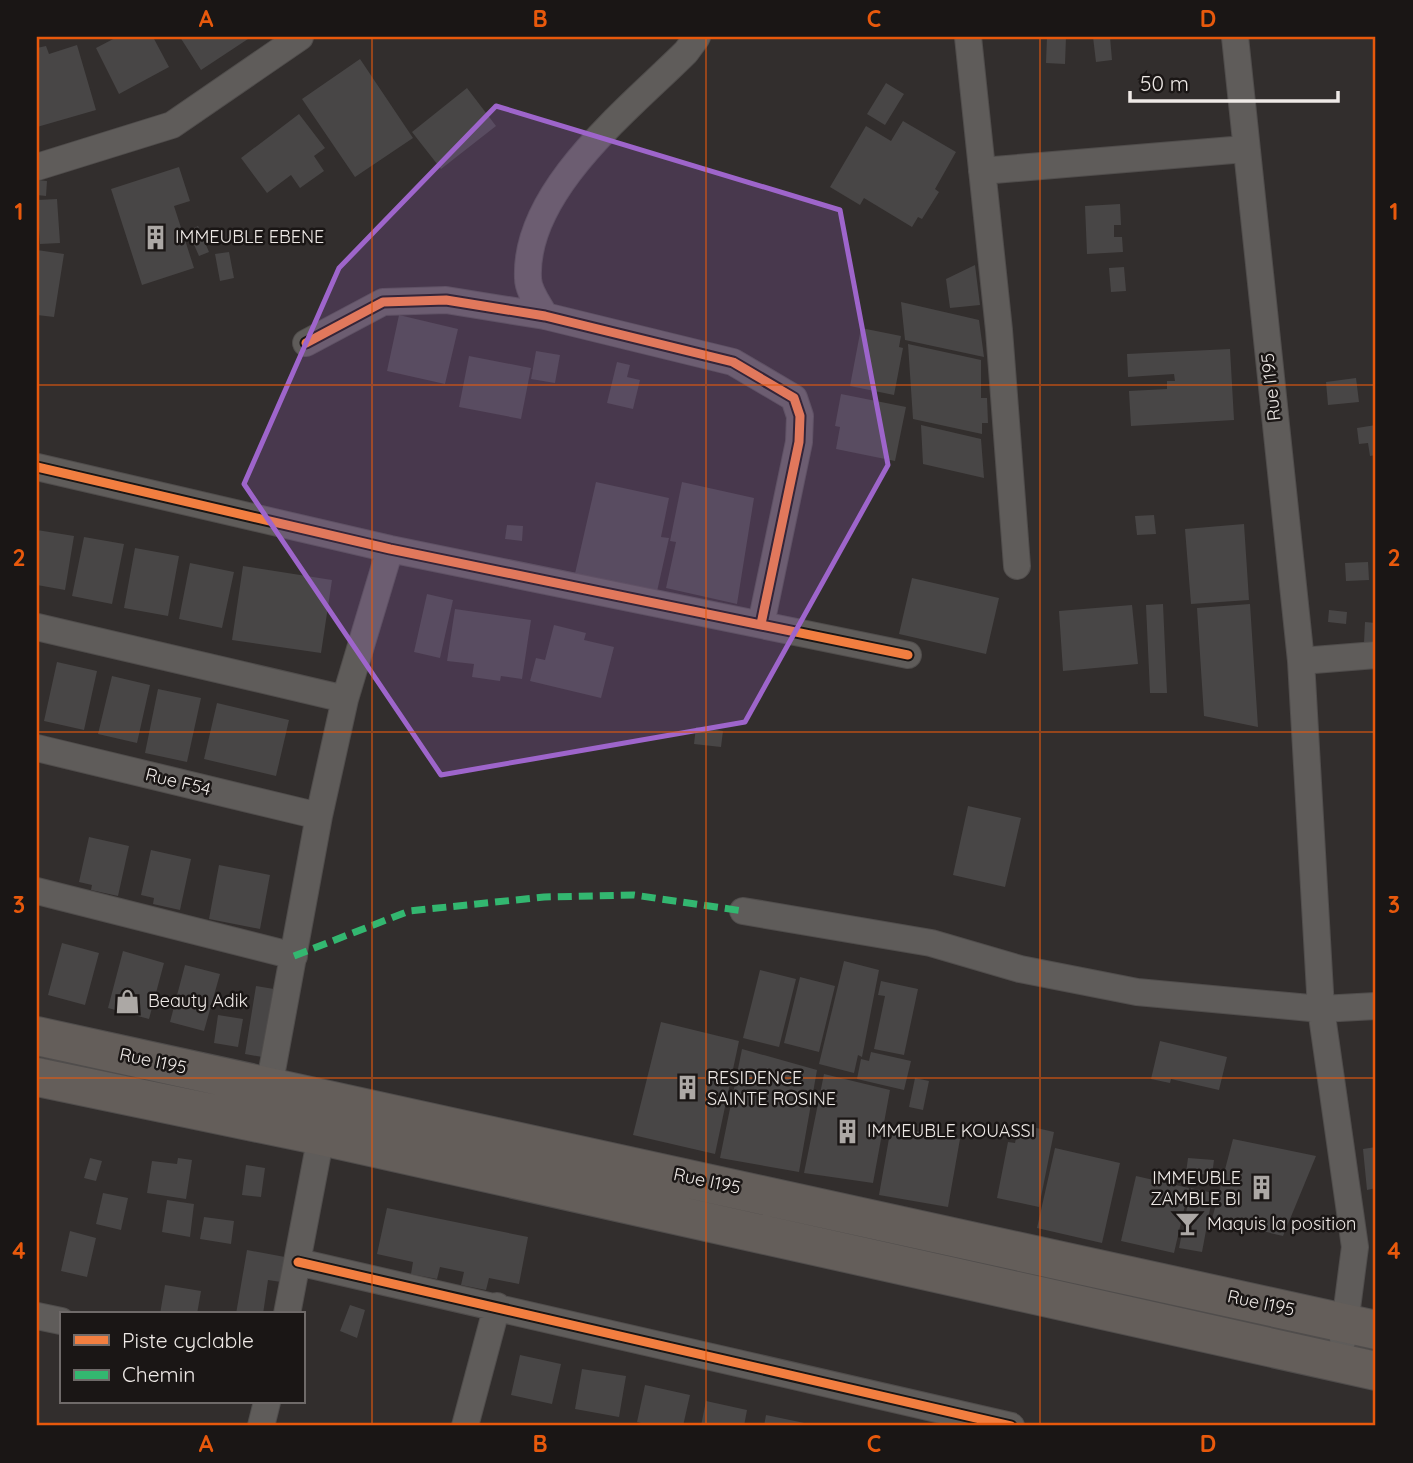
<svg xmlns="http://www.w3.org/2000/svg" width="1413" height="1463" font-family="Quicksand,sans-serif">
<rect width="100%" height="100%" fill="#322e2d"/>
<path fill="#484646" d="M117,37h36l16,30 -50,27 -23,-46z
M180,37h71l-50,33z
M1047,37h19l-1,27 -19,-1z
M1093,37h17l2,23 -16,2z
M77,45l19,65 -59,17v-79l9,-2 3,8z
M360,59l53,79 -58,39 -53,-78z
M886,83l18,11 -19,31 -18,-11z
M467,88l29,38 -55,43 -29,-37z
M299,114l26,34 -11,8 10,15 -24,17 -9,-13 -24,18 -26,-35z
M903,121l53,31 -21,37 4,3 -17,27 -4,-2 -6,10 -48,-29 -4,7 -30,-18 36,-61 25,15z
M179,167l11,34 -16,5 20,62 -52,17 -31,-96z
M37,180l10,1 -1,15 -9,-1z
M57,199l3,44 -20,1 -3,-44z
M1120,204l1,21h-7v12h8l1,15 -36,2 -2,-48z
M198,226l11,26 -10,4 -11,-25z
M37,250l27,4 -10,63 -17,-2z
M229,252l5,26 -14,3 -5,-27z
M975,265l5,40 -30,3 -4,-29z
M1124,267l2,24 -15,1 -2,-24z
M901,302l78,18 5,37 -79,-17z
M399,315l59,14 -13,55 -58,-13z
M861,328l40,8 -2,11 4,1 -9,47 -44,-9z
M908,344l73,16v38h6l1,25h-6v11l-69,-15z
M1230,349l4,71 -103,6 -2,-35 38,-2v-8h8l-1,-7 -46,3 -1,-23z
M536,351l24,4 -5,28 -24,-4z
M469,356l62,12 -10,51 -62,-12z
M617,362l13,3 -3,12 13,3 -7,29 -26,-6z
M1356,378l3,24 -31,3 -2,-23z
M841,394l65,13 -11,54 -59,-12 4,-22 -5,-1z
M921,425l60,14 3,39 -61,-14z
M1376,425v30l-6,1 -2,-13 -9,1 -2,-16z
M596,482l73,16 -8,39 8,1 -13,58 -82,-18z
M682,482l72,16 -17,106 -71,-16 10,-46 -6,-1z
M1154,515l2,19 -19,1 -2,-19z
M1244,524l5,76 -58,4 -6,-75z
M507,525l16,1 -1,15 -17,-2z
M37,530l37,6 -9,54 -28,-5z
M84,537l40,7 -12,60 -40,-8z
M135,548l44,8 -11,60 -44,-8z
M1368,562l1,18 -23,1 -1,-18z
M190,563l44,9 -12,56 -43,-9z
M243,566l89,14 -11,73 -89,-13z
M912,578l87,20 -13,56 -87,-20z
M427,594l26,6 -13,58 -26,-6z
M1163,604l4,89h-17l-4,-88z
M1250,604l8,123 -54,-11 -7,-108z
M1132,605l6,59 -75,7 -4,-60z
M455,609l76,11 -9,59 -21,-3 -1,5 -28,-4 2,-13 -27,-3z
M1329,610l18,2 -1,12 -18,-2z
M1365,622l11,1v21l-12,-1z
M554,625l32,8 -2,7 30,7 -13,51 -71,-17 6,-23 9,2z
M57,662l40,9 -13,59 -40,-9z
M112,676l38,9 -13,58 -39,-9z
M158,689l43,9 -14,64 -42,-9z
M217,703l72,17 -13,56 -72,-17z
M696,727l27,4 -2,16 -27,-3z
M968,806l53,12 -16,69 -52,-12z
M89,837l40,9 -11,50 -27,-6 1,-5 -13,-3z
M151,850l40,9 -11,51 -27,-6 1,-6 -13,-3z
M219,865l51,10 -10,54 -51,-10z
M62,943l37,10 -14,52 -37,-10z
M123,951l41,12 -15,56 -41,-11z
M844,961l35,9 -17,87 -4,-2 -4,18 -35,-9z
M185,965l35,9 -16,57 -34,-9z
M760,970l36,9 -17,68 -36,-9z
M800,977l35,9 -16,66 -35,-9z
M881,981l37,8 -14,66 -30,-6 11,-53 -7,-1z
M256,986l24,4 -12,68 -23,-4z
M218,1015l25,4 -5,28 -24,-4z
M661,1022l78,19 -24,113 -82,-19z
M1160,1041l67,16 -8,33 -48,-11 -1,4 -19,-4z
M742,1049l75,21 -18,102 -79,-14z
M871,1052l40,9 -7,29 -47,-11 4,-20 8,2z
M824,1074l66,16 -17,93 -69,-10z
M915,1078l14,3 -6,29 -14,-3z
M1019,1124l35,8 -15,75 -42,-9 11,-56 7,1z
M891,1127l69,12 -12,68 -69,-12z
M1233,1139l83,17 -33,80 -71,-17z
M1376,1147v41l-9,2 -4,-41z
M1055,1148l65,15 -18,80 -65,-15z
M90,1158l12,3 -6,20 -12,-3z
M178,1158l14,2 -6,39 -39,-6 5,-32 25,3z
M1188,1158l26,2 -2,15 -26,-2z
M246,1165l19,3 -4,29 -19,-2z
M1136,1176l53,12 -15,65 -53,-12z
M1191,1188l22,5 -11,59 -23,-4z
M103,1193l25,5 -7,32 -25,-6z
M167,1200l27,4 -4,33 -28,-5z
M387,1208l141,29 -9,47 -30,-6 -3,12 -25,-5 3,-13 -24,-5 -3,12 -26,-5 2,-12 -36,-8z
M204,1217l30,4 -3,23 -31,-5z
M70,1231l26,7 -9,39 -26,-6z
M247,1250l38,7 -4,25 -13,-2 -5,34h-27z
M165,1285l36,6 -4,23h-37z
M350,1305l15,5 -8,28 -17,-7z
M520,1355l41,9 -9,40 -41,-9z
M582,1369l44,7 -7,41 -44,-8z
M645,1385l45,10 -7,31h-29l-17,-4z
M706,1401l41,9 -3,16h-43z
M766,1415l48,10v1h-50z"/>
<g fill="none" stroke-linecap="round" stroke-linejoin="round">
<defs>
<path id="minor" d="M968,37l31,293 18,236
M1235,37l66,624 75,-6
M37,167l135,-42 128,-88
M982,171l263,-22
M545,316c-6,-11 -17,-25 -17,-38 -4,-88 102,-170 158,-226l11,-15
M306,343l77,-41 63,-2 99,16 188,46 61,36 6,18 -1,26 -38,182
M37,467l353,82 518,106
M37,627l308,72
M1301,661l20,348 34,238 -12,92
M37,748l282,68
M37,891l257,65
M743,911l188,32 89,26 117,23 184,17 55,-3
M266,1103l53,-287 26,-117 45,-150
M298,1262l713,164
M287,1314l34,-178
M37,1316l24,5
M261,1426l6,-24
M465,1426l32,-120"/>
<path id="secondary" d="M37,1036l1339,294
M37,1077l284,59 1055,235"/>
</defs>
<use href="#minor" stroke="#504d4c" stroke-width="28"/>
<use href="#secondary" stroke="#504d4c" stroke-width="40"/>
<use href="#minor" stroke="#5f5c5a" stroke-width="26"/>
<use href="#secondary" stroke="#645e5a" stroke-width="38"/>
<path stroke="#33b770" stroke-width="7" stroke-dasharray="14 7" stroke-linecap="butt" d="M294,956l115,-45 135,-14 90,-2 109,16"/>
<defs>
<path id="cycleway" d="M306,343l77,-41 63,-2 99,16 188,46 61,36 6,18 -1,26 -38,182
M37,467l353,82 518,106
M298,1262l713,164"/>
</defs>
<use href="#cycleway" stroke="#1a1615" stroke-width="13"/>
<use href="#cycleway" stroke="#f27e40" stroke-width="9"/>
</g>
<path fill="#9e65cb" fill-opacity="0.2" stroke="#9e65cb" stroke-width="5" stroke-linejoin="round" d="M496,106l344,104 48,255 -143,257 -304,53 -197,-291 95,-216z"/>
<path fill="none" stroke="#e8590c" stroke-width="2" stroke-opacity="0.55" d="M372,37v1389M706,37v1389M1040,37v1389M37,385h1339M37,732h1339M37,1078h1339"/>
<defs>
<symbol id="building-bare" viewBox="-9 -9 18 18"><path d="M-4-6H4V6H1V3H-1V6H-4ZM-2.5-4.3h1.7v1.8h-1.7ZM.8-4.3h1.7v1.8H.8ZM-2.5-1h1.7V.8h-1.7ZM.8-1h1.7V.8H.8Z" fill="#aca8a5" stroke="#1a1615" stroke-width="2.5" paint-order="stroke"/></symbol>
<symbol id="shop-bare" viewBox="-9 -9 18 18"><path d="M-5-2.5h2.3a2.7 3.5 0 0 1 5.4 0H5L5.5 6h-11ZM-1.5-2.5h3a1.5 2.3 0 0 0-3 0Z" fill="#aca8a5" stroke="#1a1615" stroke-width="2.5" paint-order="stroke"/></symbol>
<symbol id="bar-bare" viewBox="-9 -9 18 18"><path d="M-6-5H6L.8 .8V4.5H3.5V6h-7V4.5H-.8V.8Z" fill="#aca8a5" stroke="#1a1615" stroke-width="2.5" paint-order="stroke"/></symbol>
</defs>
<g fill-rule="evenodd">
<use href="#building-bare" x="138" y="220" width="35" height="35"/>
<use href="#shop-bare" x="110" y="984" width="35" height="35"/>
<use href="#building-bare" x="670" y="1070" width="35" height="35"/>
<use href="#building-bare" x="830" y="1114" width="35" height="35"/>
<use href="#building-bare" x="1244" y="1170" width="35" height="35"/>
<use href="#bar-bare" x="1170" y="1206" width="35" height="35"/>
</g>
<g text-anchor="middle" stroke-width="5" stroke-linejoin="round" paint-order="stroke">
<g font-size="18" fill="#eee9e6" stroke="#1a1615" text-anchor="start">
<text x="175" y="243">IMMEUBLE EBENE</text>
<text x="148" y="1007">Beauty Adik</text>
<text x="707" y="1084">RESIDENCE<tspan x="707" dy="21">SAINTE ROSINE</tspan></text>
<text x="867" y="1137">IMMEUBLE KOUASSI</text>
<text x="1241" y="1184" text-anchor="end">IMMEUBLE<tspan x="1241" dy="21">ZAMBLE BI</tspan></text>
<text x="1207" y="1230">Maquis la position</text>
</g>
<g font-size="18" fill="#eee9e6" stroke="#1a1615">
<text transform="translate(1271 387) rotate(-96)" y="6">Rue I195</text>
<text transform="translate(178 782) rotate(14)" y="6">Rue F54</text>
<text transform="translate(153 1061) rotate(12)" y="6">Rue I195</text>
<text transform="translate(707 1181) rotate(12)" y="6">Rue I195</text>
<text transform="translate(1261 1303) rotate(12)" y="6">Rue I195</text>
</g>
</g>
<rect width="1413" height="1463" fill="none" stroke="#1a1615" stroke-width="77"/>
<rect x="60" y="1312" width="245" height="91" fill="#1a1615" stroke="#6f6a69" stroke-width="2"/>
<rect x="74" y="1335" width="35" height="10" fill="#f27e40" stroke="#6f6a69" stroke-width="2"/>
<text x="122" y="1348" font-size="21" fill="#eee9e6">Piste cyclable</text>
<rect x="74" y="1370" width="35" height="10" fill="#33b770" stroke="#6f6a69" stroke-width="2"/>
<text x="122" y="1382" font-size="21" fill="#eee9e6">Chemin</text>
<path d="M1130 91v10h208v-10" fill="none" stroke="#eee9e6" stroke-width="3.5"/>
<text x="1140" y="91" font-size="21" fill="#eee9e6" stroke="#1a1615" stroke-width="5" paint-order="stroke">50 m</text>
<rect x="38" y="38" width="1336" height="1386" fill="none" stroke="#e8590c" stroke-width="2.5"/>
<g font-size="23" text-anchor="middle" font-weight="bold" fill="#e8590c">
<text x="206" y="27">A</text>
<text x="540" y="27">B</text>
<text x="874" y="27">C</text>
<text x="1208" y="27">D</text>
<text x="19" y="220">1</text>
<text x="1394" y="220">1</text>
<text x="19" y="566">2</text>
<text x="1394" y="566">2</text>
<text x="19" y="913">3</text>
<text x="1394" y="913">3</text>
<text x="19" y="1259">4</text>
<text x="1394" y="1259">4</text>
<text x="206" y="1452">A</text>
<text x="540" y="1452">B</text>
<text x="874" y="1452">C</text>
<text x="1208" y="1452">D</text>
</g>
</svg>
